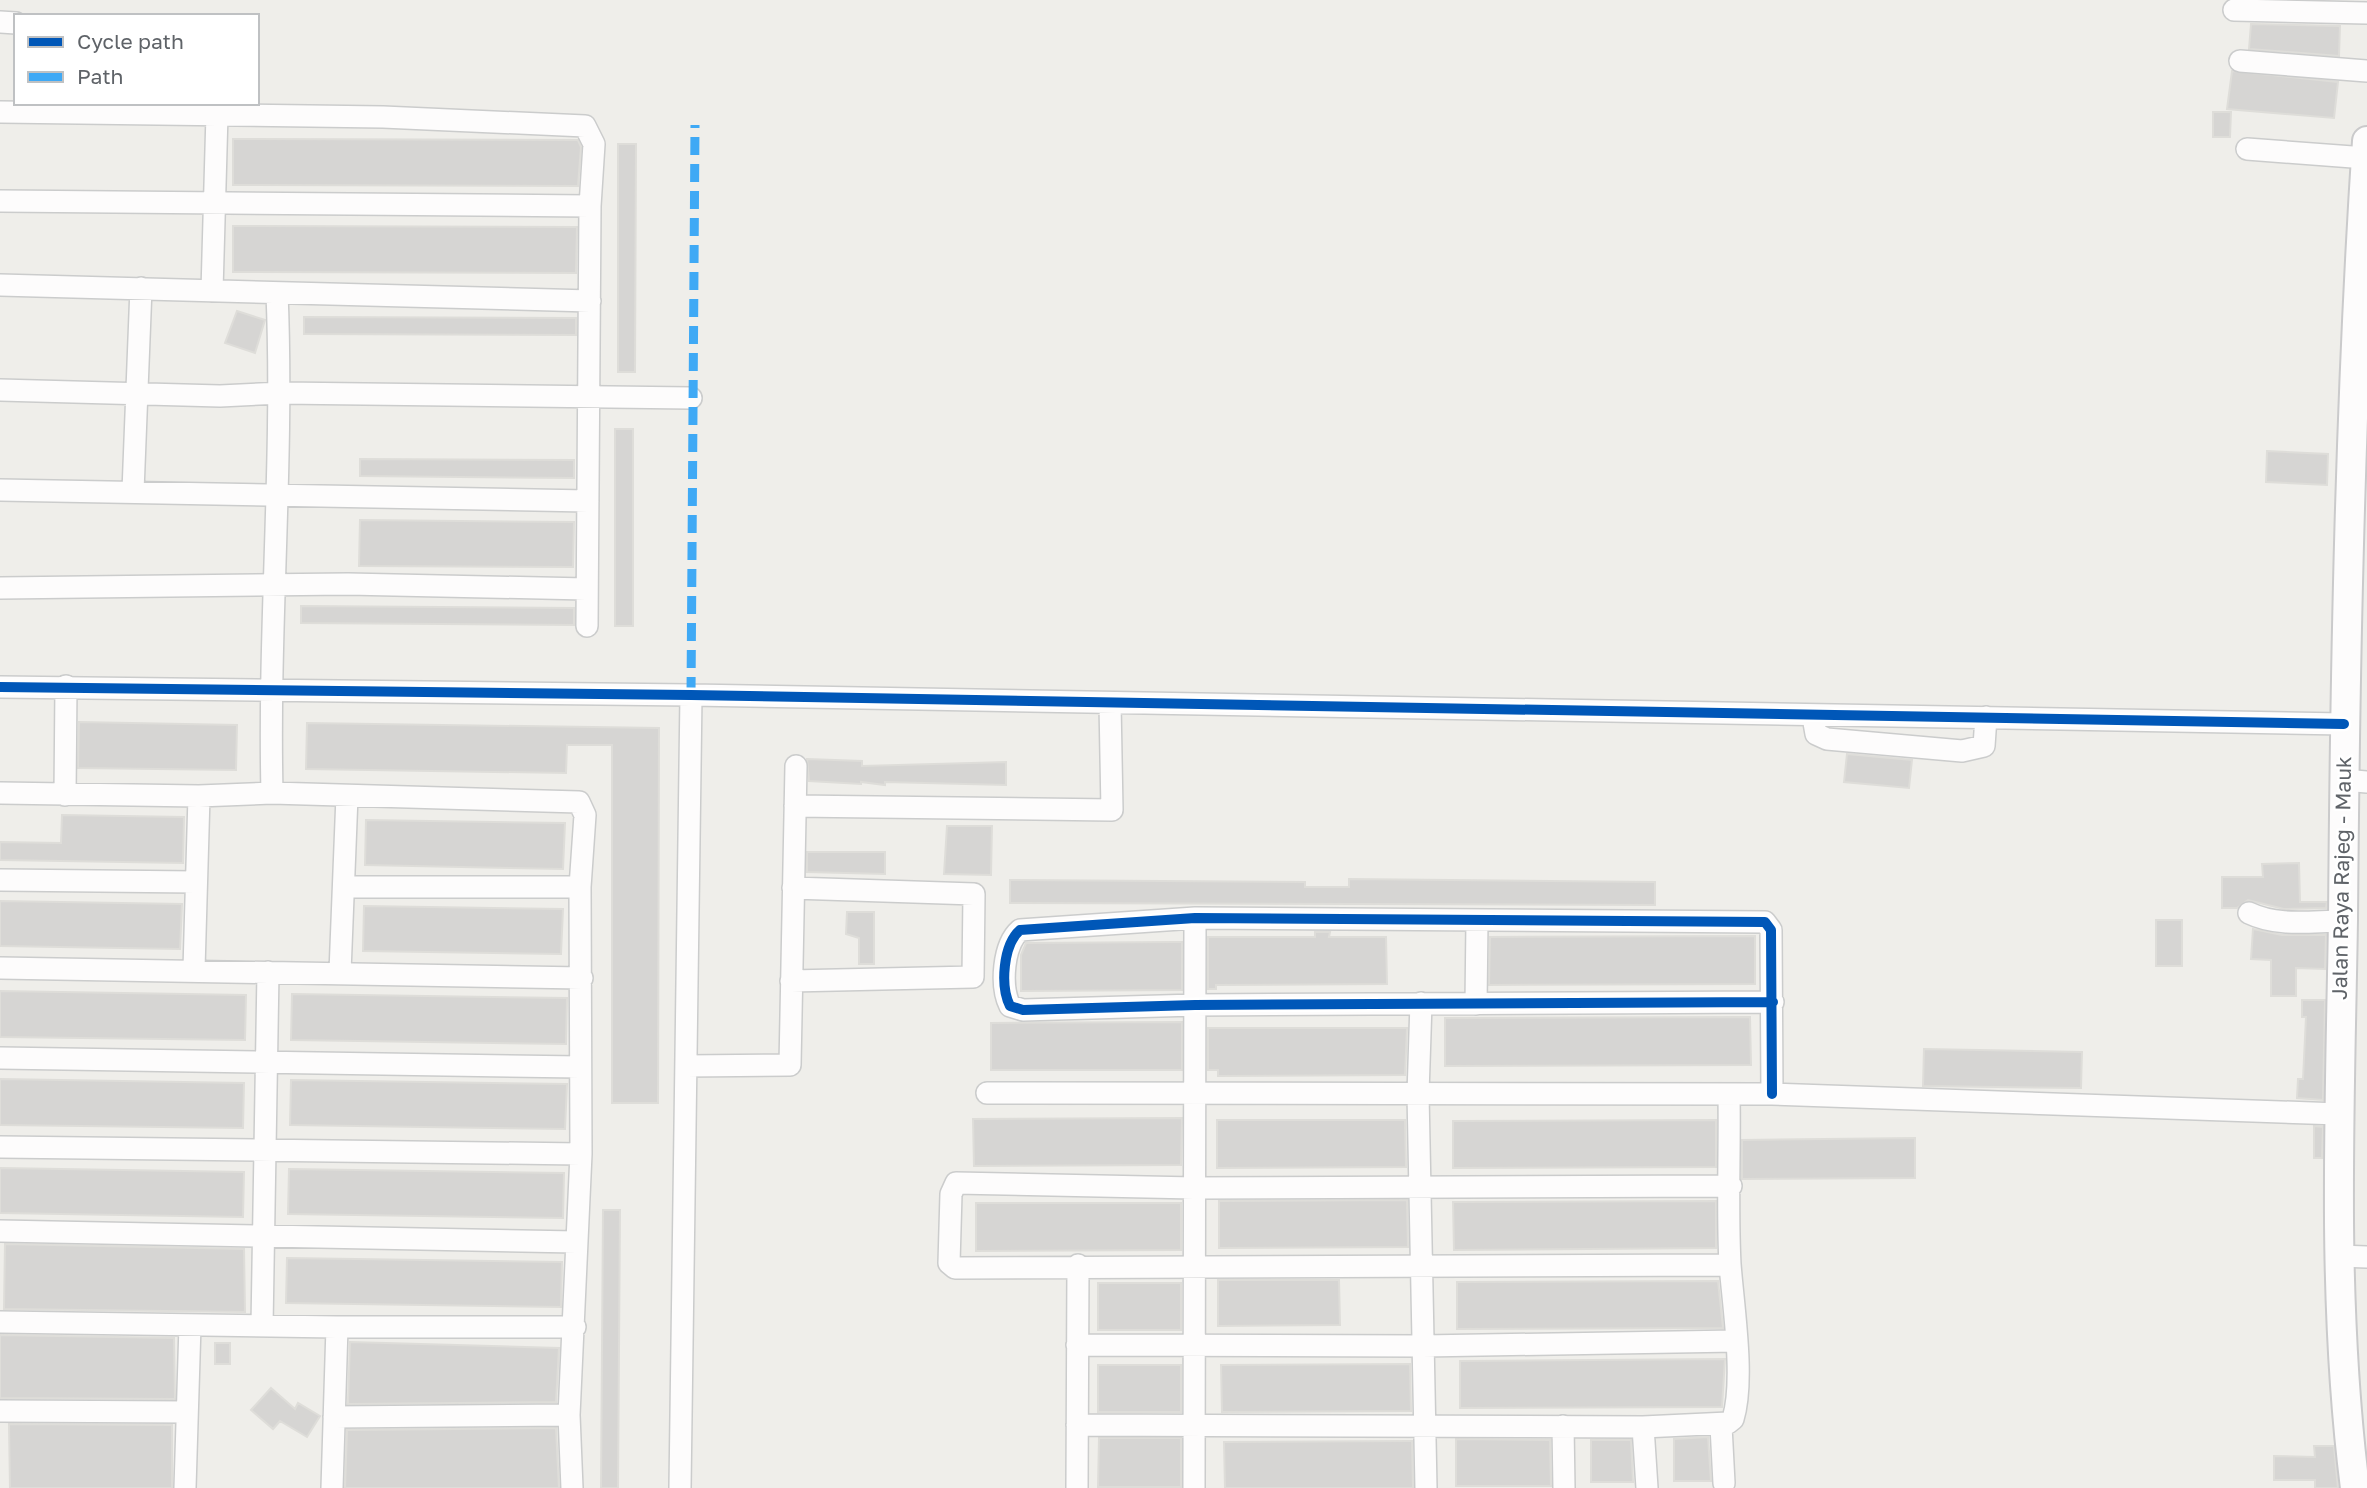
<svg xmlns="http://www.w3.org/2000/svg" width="2367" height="1488" font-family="'Golos Text',sans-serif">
<rect width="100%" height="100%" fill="#efeeea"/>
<path fill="#d6d5d3" stroke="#deddd9" stroke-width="2" d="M2251,24l89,2 -1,30 -90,-7z
M2232,71l106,11 -4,36 -107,-9z
M2213,112h18l-1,25h-17z
M233,139l345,1 3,7 -3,39 -345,-1z
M618,144h18l-1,228h-17z
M233,226l344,1 -1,46 -343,-1z
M237,311l28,9 -10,33 -30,-10z
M304,317l272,1v17l-272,-1z
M615,429h18v197h-18z
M2267,451l61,3 -1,31 -61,-3z
M360,459l214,1v18l-214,-2z
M360,520l214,2 -1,45 -214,-1z
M301,606l273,2v17l-273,-2z
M79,722l158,3 -1,45 -158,-2z
M307,723l352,5 -1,375h-46v-358h-45l-1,28 -260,-4z
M1847,754l65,6 -3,28 -65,-6z
M807,759l55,2v5l144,-4v23l-121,-3v3l-24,-3v2l-52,-3z
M62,815l122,2 -1,46 -183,-3v-18l61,1z
M366,820l199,3 -2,46 -198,-4z
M947,826h45l-1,49 -47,-1z
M807,852h78v22l-78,-2z
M2299,863l1,39h27l-1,6 -42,1 -36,-9 -11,8h-15v-31h41l-1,-13z
M1349,879l306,3v23l-645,-2v-23l295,2v5h44z
M0,901l182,3 -2,45 -180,-3z
M364,906l199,3 -2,45 -198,-3z
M847,912h27v52h-15v-26l-13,-4z
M2156,920h26v46h-26z
M2253,929l29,6h44l-1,34 -29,-1v28h-25v-36l-20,-1z
M1315,932h15l-1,5h57l1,47 -171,1v4h-8v-52h107z
M1755,936v48l-266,1 1,-48z
M1174,942h8v48l-161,1v-36l5,-12z
M0,991l246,4 -1,45 -245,-3z
M292,994l275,4 -1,46 -275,-4z
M2302,1000h23l-2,100 -26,-2 1,-19h5l3,-62h-4z
M1750,1017l1,48 -306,1v-48z
M1182,1022v48h-191v-47z
M1208,1028h199l-2,47 -187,1v-6h-10z
M1924,1049l158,3 -1,36 -158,-2z
M0,1079l244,4 -1,45 -243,-3z
M291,1080l276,4 -2,45 -275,-4z
M1182,1118l-1,47 -207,1 -1,-47z
M1217,1120h188l1,47 -189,1z
M1716,1120v47l-263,1v-47z
M2314,1126l9,1 -1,31h-8z
M1915,1138v40l-173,1v-39z
M0,1168l244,4 -1,45 -243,-4z
M289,1169l275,4 -1,45 -275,-4z
M1407,1200l1,47 -189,1v-47z
M1716,1201v47l-262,2 -1,-48z
M976,1203h205v47l-205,1z
M603,1210h17l-2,278h-17z
M5,1244l239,5 1,63 -241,-3z
M287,1258l275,4 -1,45 -275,-4z
M1218,1280h121l1,45 -122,1z
M1718,1281l5,47 -266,1v-47z
M1098,1283h83v47h-83z
M0,1335l174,3 1,61 -175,-1z
M350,1342l209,6 -3,54 -208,2z
M215,1343h15v21h-15z
M1725,1359l-3,48 -262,1v-47z
M1410,1364l1,47 -189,1 -1,-47z
M1098,1365h83v47h-83z
M271,1388l24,21 3,-6 22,13 -13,21 -27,-16 -7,8 -22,-19z
M9,1424l163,1v63h-162z
M556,1428l3,60h-214l2,-58z
M1708,1437l3,44h-37v-42z
M1181,1438v49h-83l1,-49z
M1456,1439l94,1 1,46h-95z
M1591,1440h40l2,42h-42z
M1408,1441h4l1,47h-188l-1,-46z
M2314,1446h20l4,42h-23v-8h-41v-24l41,1z"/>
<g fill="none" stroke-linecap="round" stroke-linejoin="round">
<defs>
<path id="street" d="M2234,10l133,3
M0,22l16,1
M2240,61l127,10
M0,112l383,5 202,9 9,18 -4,62 -3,420
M2247,149l119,9
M0,201l590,5
M0,285l590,16
M212,291l5,-177
M0,390l220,6 61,-3 410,5
M0,490l588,11
M133,491l8,-203
M0,588l348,-4 238,5
M0,687l691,8 1653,29
M1813,717l3,17 11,5 135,12 22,-5 2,-29
M2344,780l23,2
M0,793l199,3 73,-3 307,9 6,13 -5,72 1,267 -12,261 3,73
M272,793c-4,-168 12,-332 5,-500
M65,795l1,-109
M795,806l317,4 -2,-107
M0,880l196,2
M344,887h236
M2249,913c29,14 62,8 94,8
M0,968l582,10
M194,969l5,-173
M340,972l7,-176
M791,981l182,-4 1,-83 -181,-6
M1421,1003l-3,91 8,394
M1476,1004l1,-83
M0,1058l580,9
M686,1066l104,-1 6,-299
M987,1093l785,1 567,20
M1772,1094l-1,-164 -6,-8 -570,-4 -175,12c-17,15 -20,56 -10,76l13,4 172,-5 578,-3
M0,1147l581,7
M0,1231l576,11
M2339,1256l28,1
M1730,1265l-775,3 -6,-5 2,-69 5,-11 238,5 537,-2
M0,1322l337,5h238
M262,1326l6,-354
M1077,1345l346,1 313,-5
M0,1411l186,1
M334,1417l235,-2
M1077,1425l566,2 85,-4 5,-4c12,-39 0,-114 -3,-155 -3,-56 0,-112 -1,-168
M1563,1426l1,62
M1721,1426l3,57
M1643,1427l4,61
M185,1488l5,-163
M332,1488l5,-161
M680,1488l11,-793
M1077,1488l1,-223
M1194,1488l1,-570"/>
<path id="secondary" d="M2355,1488c-24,-189 -15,-378 -12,-568 2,-260 7,-520 24,-779"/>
</defs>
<use href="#street" stroke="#cbcccc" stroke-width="24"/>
<use href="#secondary" stroke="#cacacb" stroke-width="32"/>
<use href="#street" stroke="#fdfcfc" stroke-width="21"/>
<use href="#secondary" stroke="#fdfcfc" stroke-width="28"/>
<path stroke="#3fa9f5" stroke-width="9" stroke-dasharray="18 9" stroke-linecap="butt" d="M691,695l4,-570"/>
<defs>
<path id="cycleway" d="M0,687l691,8 1653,29
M1772,1094l-1,-164 -6,-8 -570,-4 -175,12c-17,15 -20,56 -10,76l13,4 172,-5 578,-3"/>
</defs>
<use href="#cycleway" stroke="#fff" stroke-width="15"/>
<use href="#cycleway" stroke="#0057b8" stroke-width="10"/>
</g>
<g text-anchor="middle" stroke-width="5" stroke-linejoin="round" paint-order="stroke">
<g font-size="21" fill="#5f6368" stroke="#fff">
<text transform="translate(2342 878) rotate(-89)" y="7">Jalan Raya Rajeg - Mauk</text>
</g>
</g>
<rect x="14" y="14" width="245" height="91" fill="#ffffff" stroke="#bfc1c3" stroke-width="2"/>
<rect x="28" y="37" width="35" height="10" fill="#0057b8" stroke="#bfc1c3" stroke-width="2"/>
<text x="77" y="49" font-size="21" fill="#5f6368">Cycle path</text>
<rect x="28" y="72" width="35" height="10" fill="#3fa9f5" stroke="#bfc1c3" stroke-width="2"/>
<text x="77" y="84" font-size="21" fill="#5f6368">Path</text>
</svg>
